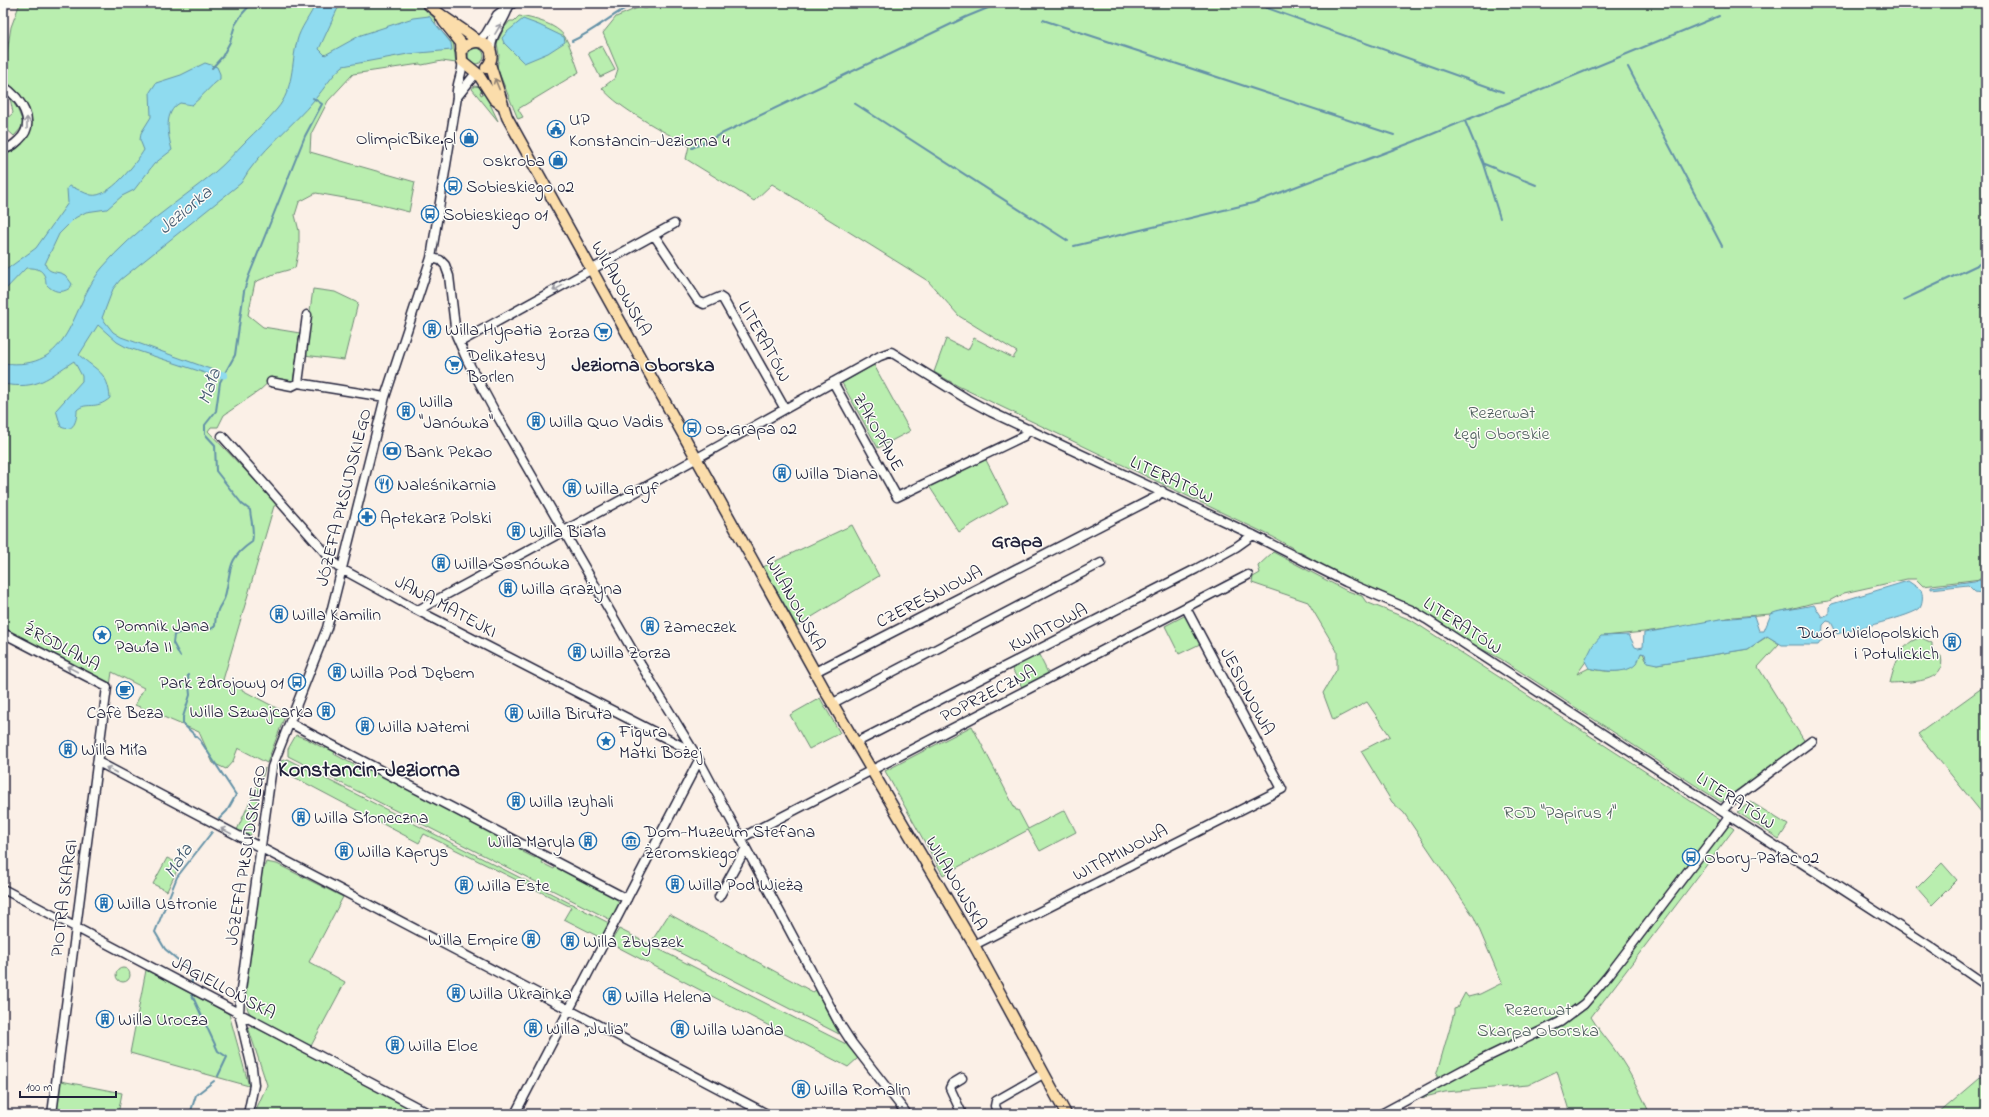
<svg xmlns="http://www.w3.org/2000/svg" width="1989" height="1117" font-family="'Indie Flower',sans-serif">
<rect width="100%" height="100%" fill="#fbf0e7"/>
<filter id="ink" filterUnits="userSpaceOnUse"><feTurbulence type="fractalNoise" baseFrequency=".025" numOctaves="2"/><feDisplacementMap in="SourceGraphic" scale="8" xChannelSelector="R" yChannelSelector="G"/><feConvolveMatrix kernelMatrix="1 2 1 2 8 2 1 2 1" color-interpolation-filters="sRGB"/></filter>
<g filter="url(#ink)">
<path fill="#b9eeaf" stroke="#6e8875" d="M20,3h398l18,17 -1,4 16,18 2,-1 3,22 -14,-2 -20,4 -2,-1 -67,10 -25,27 -17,33 -1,18 105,30 -6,30 -36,-9 -57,-10 -17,9 -4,13 4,16v18l-4,19 -21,6 -19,8 -7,33 15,12 37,6 -7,49 -20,-4 -14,13 -35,24 -6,12h-7l-3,4 70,74 -4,1 -51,174 63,33 -19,50 -29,-15 -5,13 -7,8 -13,-6 -14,-31 -64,-27 9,-17 -32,-16 -2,14 -107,-55v-479c15,-3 33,-18 27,-36 -1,-5 -5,-10 -7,-14 -6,-9 -10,-15 -20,-19v-6l8,-50z
M661,3h1325v567l-2,1 -3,8 -58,7 -7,-7h-9l-63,14 -15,8 -16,2 -42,11 -38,3 -46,9 -43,6 -40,4 -27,38 12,-6c18,5 46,7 51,-14l3,-1 3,7 11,4 91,-15 20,-13 11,8 -21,23 47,75 -84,60 -220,-143 -157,-82 -71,-40 -315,-151 -24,-14 12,-33 22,11 6,-12 39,20 4,-6 -58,-36 -31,-35 -156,-97 -18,17 -68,-42 3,-13c-25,-15 -69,-36 -87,-58l13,-10 3,-9 -15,-36 13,-16 26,-11 2,3z
M519,16c14,2 38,8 46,21 6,10 10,24 14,35l-61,37 5,8 -5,2 -21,-51 2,-13 -2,-12 7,-15 6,-7h4z
M602,46l13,24 -15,7 -12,-24z
M468 56a8 8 0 1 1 16 0a8 8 0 1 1-16 0Z
M474,86l7,1 2,4 -3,1 1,3 4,-2 13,28 -26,-32z
M10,98l7,10 7,17 -10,11 -11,-10v-4l10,-9z
M313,289l22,3 23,11 -14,57 -40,-5z
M874,365l36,66 -32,17 -36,-65z
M985,458l23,45 -49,29 -30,-46z
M852,525l27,51 -82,50 -34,-59z
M1273,552l72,38 17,6 4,6 45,18 309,200 -26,36 -3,-1 -2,3 2,2 -2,2 1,2 37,-40 7,5 -143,188c8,14 19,25 28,39 12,18 22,38 31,58h-80l-13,-43 -29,14 -83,7 -24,6 17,-22h-2l18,-63v-4l3,-1 8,-15 3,4 12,-3 22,-11 -28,-66 -70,-104 -12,-11 -31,-51 29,-15 -23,-34 -34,18 -10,-27 14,-24v-18l-29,-49 -56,-19 1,-6 7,-4 -2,-7z
M1186,615l14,29 -21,10 -14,-28z
M1922,638l10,5v7l9,6c7,28 -33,26 -51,27 4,-16 12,-44 32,-45z
M1038,653l11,22 -26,14 -12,-22z
M1986,685v133l-68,-84z
M820,698l20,35 -31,16 -19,-34z
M972,726l44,84h2l10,19 37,-19 11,22 -36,19 -12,-21 -85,45 -58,-104z
M296,735l11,4 18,10 3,-3 8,3 -2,5 24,13 3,-4 164,86 -2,3 12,6 2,-3 7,4 -2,4 12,6 3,-4 59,31 3,9 -8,15 -323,-164v-7z
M287,759l322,164 -8,15 -37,-19 7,-12 -147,-73 -5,9 -142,-75 4,-7z
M265,768l-6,21 -6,43 -4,4 -12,-6z
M1751,802l37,23 -9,14 -42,-27z
M167,858l13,6 -13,27 -14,-7z
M266,862l11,2 66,33 -34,65 36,20 -34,64c-14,-7 -53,-23 -62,-34 -4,-6 -3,-17 -3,-25l14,-108z
M1942,863l15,17 -25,25 -15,-17z
M669,914l144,78 3,-2 23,44 -186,-95z
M619,929l227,115 12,14 -10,9 -238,-124z
M116 975a7 7 0 1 1 14 0a7 7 0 1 1-14 0Z
M146,970l83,44 20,72 -119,-33z
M248,1027l8,1 161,84 -1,2h-162l13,-29z
M1986,1073v41h-48z
M61,1081l61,12 -4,21h-62z"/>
<path fill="#8fdbef" stroke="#6391a7" d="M316,3h27l-6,7 -18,39 6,6 36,-20 52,-17 16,-2 22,27 1,7 -44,4 -65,12c-12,10 -18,22 -28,33 -23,28 -56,52 -74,84l-121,97 -7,9 -11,29 11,14 8,5 92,33 -2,5 -85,-28 -9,-5 -19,-17 -19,30c18,16 29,17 31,43 -15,13 -23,3 -33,12 0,10 -3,23 -16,17l-5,-17 26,-29v-5l-8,-15c-27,17 -35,29 -71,23v-21c70,9 66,-55 99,-95 33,-39 75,-65 113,-96 11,-9 20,-20 30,-30 11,-11 22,-21 32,-33 17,-20 14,-45 20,-68 3,-13 14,-26 19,-38z
M523,19l16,6 25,12 1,5 -17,11 -24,10 -20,-20 -2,-5 5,-6z
M205,63l12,4 3,7v5c-11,8 -17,17 -28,26l-12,-2c-17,9 -12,32 -8,47l-18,14 -20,26 -12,6 -15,13 -21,3 -11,6 -16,16 -14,30c4,11 12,6 20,11 2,2 5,6 7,9l-2,4c-9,6 -17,4 -24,-4 0,-13 -8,-17 -20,-16l-23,24v-20l33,-24 32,-45 -1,-14 2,-3c8,2 14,7 22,9 18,4 45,-32 53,-45l-4,-10 1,-7 10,-16 -1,-25 6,-9 25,-8z
M1986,576v18l-11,-2 -7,-7 -37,4v-2l50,-7z
M1908,581l13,9c2,5 2,13 -1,18 -7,8 -69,22 -83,26l-6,-12 -4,-1 -4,4 -1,15 -4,5h-36l-15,-9 -19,13 -91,15 -10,-2 -2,-8 -4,-1c-2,4 -2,8 -5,11 -10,11 -34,7 -47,4l-4,-7 8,-16 8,-9 28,-1 6,12 3,1 5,-1 1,-14 76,-14 34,-3 5,15h5l7,-17 5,-2 38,-7 8,12 7,-3v-7l3,-3z"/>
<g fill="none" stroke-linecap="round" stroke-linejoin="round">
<path stroke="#6391a7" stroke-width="2" d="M1253,3l250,89
M1751,8l10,-5
M1043,20l351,115
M572,41c23,-10 40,-27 63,-38
M1628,67l94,179
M212,68l10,-11 8,-15 5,-17 7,-11 10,-11
M854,103l214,138
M1465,121l18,43 17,54
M692,148l274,-131 34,-14
M1484,164l52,21
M1074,246l179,-43 160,-61 306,-126
M1903,300l83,-39
M180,656l-7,-13 1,-8 15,-7 22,1 4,-3c0,-5 1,-11 3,-16 2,-5 6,-9 7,-14 7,-27 1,-36 27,-54 3,-12 -1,-20 -2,-32l-8,-6 -26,-33 -1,-26 -10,-11v-9l11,-14 4,-29 15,-27 9,-64 4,-13 57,-142 17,-32 -9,-6
M188,675l2,20 -7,22v7l17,16 36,55 -9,16 -9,9
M192,983l-1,-12 -26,-22 -10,-17 22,-55 35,-45
M192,995l26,56 9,6 -9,19
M190,1114l6,-19 18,-14"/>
<path stroke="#8fdbef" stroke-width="7" d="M218,374l6,1"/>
<defs>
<path id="minor" d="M479,42l7,-8 11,-19 16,-12
M491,51c-1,-17 13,-28 17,-43
M3,86c17,11 35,37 16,54 -4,4 -10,9 -16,9
M457,97l19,-24
M654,235l44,66 6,3 16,-7 3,2 62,110
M431,258l9,2 5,5 4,11 7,59 11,25 27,50 144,250 61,100 140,263 13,20 55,71
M460,342l214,-118
M271,382l21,4 6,-3 87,14
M833,382l64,115 127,-61 5,-7
M298,383l9,-68
M222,436l116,131 75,41 282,145
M418,610l229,-124 233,-130 11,-4 76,47 24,13 262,123 93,47 65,28 15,9 502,326 58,40
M3,633l104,54 -55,427
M815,672l341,-175 6,-6
M833,703l268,-140
M290,723l337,176
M855,743l341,-174 40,-22 17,-12
M98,762l669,352
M1722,811l8,-9 82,-61
M741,838l507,-263
M3,889l427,225
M719,897l27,-49
M974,945l308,-156 -96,-181
M248,1114l6,-29 -2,-17 -13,-55 1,-16 32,-230 55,-139 58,-231 46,-139 26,-161c-2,-13 7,-24 5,-36
M515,1114l184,-354
M962,1114l-12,-26 2,-4 10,-6
M998,1114l-3,-8 1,-5 47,-27
M1381,1114l100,-54 79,-38 24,-18 24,-28 122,-160"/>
<path id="major" d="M427,3c15,15 35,24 52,39
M440,15l4,7 17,21 1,18 16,13
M461,51c16,-21 42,-1 25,17
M490,64l17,53 320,577 147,251 92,169
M478,74l16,25 8,6"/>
</defs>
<use href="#minor" stroke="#22223b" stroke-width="11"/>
<use href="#major" stroke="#22223b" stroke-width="13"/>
<use href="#minor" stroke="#fdfcf7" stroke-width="8"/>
<use href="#major" stroke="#fbddab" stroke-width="10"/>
</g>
<defs><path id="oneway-shaft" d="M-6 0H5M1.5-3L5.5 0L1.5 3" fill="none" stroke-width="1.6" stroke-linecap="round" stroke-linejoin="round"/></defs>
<g stroke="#9a9aa2">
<use href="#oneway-shaft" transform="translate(498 29) rotate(-59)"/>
<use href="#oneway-shaft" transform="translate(27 123) rotate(-90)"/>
<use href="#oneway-shaft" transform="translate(558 288) rotate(151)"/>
<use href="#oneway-shaft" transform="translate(72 669) rotate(-152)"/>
<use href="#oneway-shaft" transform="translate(111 770) rotate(-152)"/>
<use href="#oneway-shaft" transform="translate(226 831) rotate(-152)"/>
</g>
<use stroke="#8e8073" href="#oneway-shaft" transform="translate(497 84) rotate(-112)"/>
</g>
<defs>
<symbol id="civic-ring" viewBox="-11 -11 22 22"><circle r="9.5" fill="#fdfcf7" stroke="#1f6fb2" stroke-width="1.5"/><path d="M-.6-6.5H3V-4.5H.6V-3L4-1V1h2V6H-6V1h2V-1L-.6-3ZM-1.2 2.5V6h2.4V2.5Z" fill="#1f6fb2"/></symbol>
<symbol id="shop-ring" viewBox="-11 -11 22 22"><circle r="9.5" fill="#fdfcf7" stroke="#1f6fb2" stroke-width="1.5"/><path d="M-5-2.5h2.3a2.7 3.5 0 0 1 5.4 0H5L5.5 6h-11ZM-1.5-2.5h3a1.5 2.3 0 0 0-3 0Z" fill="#1f6fb2"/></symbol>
<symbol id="bus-ring" viewBox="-11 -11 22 22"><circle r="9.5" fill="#fdfcf7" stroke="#1f6fb2" stroke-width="1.5"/><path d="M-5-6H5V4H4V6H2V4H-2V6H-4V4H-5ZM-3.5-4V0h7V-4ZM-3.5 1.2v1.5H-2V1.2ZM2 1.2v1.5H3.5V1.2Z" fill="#1f6fb2"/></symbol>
<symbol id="building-ring" viewBox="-11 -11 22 22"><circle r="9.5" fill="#fdfcf7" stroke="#1f6fb2" stroke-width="1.5"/><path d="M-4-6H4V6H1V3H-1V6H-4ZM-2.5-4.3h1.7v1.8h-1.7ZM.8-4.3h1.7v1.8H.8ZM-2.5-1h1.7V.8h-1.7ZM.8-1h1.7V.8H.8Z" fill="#1f6fb2"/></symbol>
<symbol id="supermarket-ring" viewBox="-11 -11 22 22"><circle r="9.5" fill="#fdfcf7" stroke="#1f6fb2" stroke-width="1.5"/><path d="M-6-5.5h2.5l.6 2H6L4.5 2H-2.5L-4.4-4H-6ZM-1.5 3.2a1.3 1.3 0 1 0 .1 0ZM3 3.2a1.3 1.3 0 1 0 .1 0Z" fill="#1f6fb2"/></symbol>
<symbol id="bank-ring" viewBox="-11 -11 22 22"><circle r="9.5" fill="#fdfcf7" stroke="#1f6fb2" stroke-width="1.5"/><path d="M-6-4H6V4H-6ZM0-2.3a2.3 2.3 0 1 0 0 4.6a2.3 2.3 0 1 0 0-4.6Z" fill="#1f6fb2"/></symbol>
<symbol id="restaurant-ring" viewBox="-11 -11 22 22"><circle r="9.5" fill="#fdfcf7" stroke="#1f6fb2" stroke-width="1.5"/><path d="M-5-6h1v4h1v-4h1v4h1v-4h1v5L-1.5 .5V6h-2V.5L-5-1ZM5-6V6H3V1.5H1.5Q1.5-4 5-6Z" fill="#1f6fb2"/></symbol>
<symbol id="pharmacy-ring" viewBox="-11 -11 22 22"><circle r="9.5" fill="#fdfcf7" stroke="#1f6fb2" stroke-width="1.5"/><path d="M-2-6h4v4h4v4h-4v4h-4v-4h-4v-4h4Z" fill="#1f6fb2"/></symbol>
<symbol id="sight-ring" viewBox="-11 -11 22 22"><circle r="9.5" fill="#fdfcf7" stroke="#1f6fb2" stroke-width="1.5"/><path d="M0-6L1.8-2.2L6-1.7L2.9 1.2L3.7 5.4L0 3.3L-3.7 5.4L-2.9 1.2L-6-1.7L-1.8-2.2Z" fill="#1f6fb2"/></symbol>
<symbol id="cafe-ring" viewBox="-11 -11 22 22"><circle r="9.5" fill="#fdfcf7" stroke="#1f6fb2" stroke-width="1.5"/><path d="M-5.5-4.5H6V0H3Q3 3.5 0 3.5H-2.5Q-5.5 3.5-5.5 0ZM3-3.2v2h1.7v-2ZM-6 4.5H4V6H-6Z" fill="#1f6fb2"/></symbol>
<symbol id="museum-ring" viewBox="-11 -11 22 22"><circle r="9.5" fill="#fdfcf7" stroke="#1f6fb2" stroke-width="1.5"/><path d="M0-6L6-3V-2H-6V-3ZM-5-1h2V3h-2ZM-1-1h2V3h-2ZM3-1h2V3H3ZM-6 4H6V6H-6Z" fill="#1f6fb2"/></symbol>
</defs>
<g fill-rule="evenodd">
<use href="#civic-ring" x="546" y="119" width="20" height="20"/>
<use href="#shop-ring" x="459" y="128" width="20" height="20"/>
<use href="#shop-ring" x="548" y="150" width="20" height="20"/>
<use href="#bus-ring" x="443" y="176" width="20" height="20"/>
<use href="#bus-ring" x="420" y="204" width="20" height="20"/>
<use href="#building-ring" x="422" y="319" width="20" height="20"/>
<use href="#supermarket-ring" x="593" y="322" width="20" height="20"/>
<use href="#supermarket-ring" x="444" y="355" width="20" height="20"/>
<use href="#building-ring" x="396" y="401" width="20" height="20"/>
<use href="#building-ring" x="526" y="411" width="20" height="20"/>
<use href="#bus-ring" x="682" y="418" width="20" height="20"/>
<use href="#bank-ring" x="382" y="441" width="20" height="20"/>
<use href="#building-ring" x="772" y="463" width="20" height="20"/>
<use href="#restaurant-ring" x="374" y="474" width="20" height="20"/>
<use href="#building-ring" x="562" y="478" width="20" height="20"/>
<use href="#pharmacy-ring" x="357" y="507" width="20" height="20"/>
<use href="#building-ring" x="506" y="521" width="20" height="20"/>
<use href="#building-ring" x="431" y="553" width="20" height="20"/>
<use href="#building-ring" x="498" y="578" width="20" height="20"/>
<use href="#building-ring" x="269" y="604" width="20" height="20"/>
<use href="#building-ring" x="640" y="616" width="20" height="20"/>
<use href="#sight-ring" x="92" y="625" width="20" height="20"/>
<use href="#building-ring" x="1942" y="632" width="20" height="20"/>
<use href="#building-ring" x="567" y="642" width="20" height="20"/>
<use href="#building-ring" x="327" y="662" width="20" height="20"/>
<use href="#bus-ring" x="287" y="672" width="20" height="20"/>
<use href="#cafe-ring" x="115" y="680" width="20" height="20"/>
<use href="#building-ring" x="316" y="701" width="20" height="20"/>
<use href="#building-ring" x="504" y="703" width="20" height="20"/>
<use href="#building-ring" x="355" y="716" width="20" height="20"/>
<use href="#sight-ring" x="596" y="731" width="20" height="20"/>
<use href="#building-ring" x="58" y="739" width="20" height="20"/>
<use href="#building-ring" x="506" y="791" width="20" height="20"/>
<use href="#building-ring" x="291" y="807" width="20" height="20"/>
<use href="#building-ring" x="578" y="831" width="20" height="20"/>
<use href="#museum-ring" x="621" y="831" width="20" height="20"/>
<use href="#building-ring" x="334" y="841" width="20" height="20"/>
<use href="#bus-ring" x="1681" y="847" width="20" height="20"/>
<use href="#building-ring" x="665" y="874" width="20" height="20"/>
<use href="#building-ring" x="454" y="875" width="20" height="20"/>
<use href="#building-ring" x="94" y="893" width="20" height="20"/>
<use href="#building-ring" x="521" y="929" width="20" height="20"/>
<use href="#building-ring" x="560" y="931" width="20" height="20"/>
<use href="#building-ring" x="446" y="983" width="20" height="20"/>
<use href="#building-ring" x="602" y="986" width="20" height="20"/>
<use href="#building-ring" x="95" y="1009" width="20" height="20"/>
<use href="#building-ring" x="523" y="1018" width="20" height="20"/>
<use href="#building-ring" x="670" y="1019" width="20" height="20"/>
<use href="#building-ring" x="385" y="1035" width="20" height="20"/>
<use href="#building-ring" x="791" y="1079" width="20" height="20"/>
</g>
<g text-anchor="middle" stroke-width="3" stroke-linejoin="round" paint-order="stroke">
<g font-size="18" fill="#22223b" stroke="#fdfcf7" text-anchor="start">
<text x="569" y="125">UP<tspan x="569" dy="21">Konstancin-Jeziorna 4</tspan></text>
<text x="456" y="144" text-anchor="end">OlimpicBike.pl</text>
<text x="545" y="166" text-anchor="end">Oskroba</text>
<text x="466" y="192">Sobieskiego 02</text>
<text x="443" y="220">Sobieskiego 01</text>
<text x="445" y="335">Willa Hypatia</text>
<text x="590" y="338" text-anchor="end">Zorza</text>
<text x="467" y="361">Delikatesy<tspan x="467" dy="21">Borlen</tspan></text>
<text x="419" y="407">Willa<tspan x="419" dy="21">"Janówka"</tspan></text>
<text x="549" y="427">Willa Quo Vadis</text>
<text x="705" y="434">Os.Grapa 02</text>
<text x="405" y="457">Bank Pekao</text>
<text x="795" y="479">Willa Diana</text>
<text x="397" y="490">Naleśnikarnia</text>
<text x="585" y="494">Willa Gryf</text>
<text x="380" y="523">Aptekarz Polski</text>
<text x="529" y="537">Willa Biała</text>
<text x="454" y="569">Willa Sosnówka</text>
<text x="521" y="594">Willa Grażyna</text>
<text x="292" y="620">Willa Kamilin</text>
<text x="115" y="631">Pomnik Jana<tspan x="115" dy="21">Pawła II</tspan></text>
<text x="663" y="632">Zameczek</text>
<text x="1939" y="638" text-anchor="end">Dwór Wielopolskich<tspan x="1939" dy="21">i Potulickich</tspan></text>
<text x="590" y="658">Willa Zorza</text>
<text x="350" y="678">Willa Pod Dębem</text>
<text x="284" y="688" text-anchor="end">Park Zdrojowy 01</text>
<text x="313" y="717" text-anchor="end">Willa Szwajcarka</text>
<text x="125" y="718" text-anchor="middle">Cafè Beza</text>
<text x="527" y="719">Willa Biruta</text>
<text x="378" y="732">Willa Natemi</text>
<text x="619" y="737">Figura<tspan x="619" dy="21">Matki Bożej</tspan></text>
<text x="81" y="755">Willa Miła</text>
<text x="529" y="807">Willa Izyhali</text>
<text x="314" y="823">Willa Słoneczna</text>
<text x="644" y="837">Dom-Muzeum Stefana<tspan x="644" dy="21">Żeromskiego</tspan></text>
<text x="575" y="847" text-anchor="end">Willa Maryla</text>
<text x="357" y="857">Willa Kaprys</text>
<text x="1704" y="863">Obory-Pałac 02</text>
<text x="688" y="890">Willa Pod Wieżą</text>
<text x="477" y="891">Willa Este</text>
<text x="117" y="909">Willa Ustronie</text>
<text x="518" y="945" text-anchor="end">Willa Empire</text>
<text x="583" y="947">Willa Zbyszek</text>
<text x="469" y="999">Willa Ukrainka</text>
<text x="625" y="1002">Willa Helena</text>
<text x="118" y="1025">Willa Urocza</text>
<text x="546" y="1034">Willa „Julia”</text>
<text x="693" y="1035">Willa Wanda</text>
<text x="408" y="1051">Willa Eloe</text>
<text x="814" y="1095">Willa Romalin</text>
</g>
<g font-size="18" fill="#22223b" stroke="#fdfcf7">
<text transform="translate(622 288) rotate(61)" y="6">WILANOWSKA</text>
<text transform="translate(765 341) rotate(61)" y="6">LITERATÓW</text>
<text transform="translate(879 432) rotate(61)" y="6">ZAKOPANE</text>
<text transform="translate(1172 479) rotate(25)" y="6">LITERATÓW</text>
<text transform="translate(343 497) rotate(-76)" y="6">JÓZEFA PIŁSUDSKIEGO</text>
<text transform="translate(929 596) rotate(-27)" y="6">CZEREŚNIOWA</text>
<text transform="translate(796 603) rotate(61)" y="6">WILANOWSKA</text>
<text transform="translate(446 606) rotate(28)" y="6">JANA MATEJKI</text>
<text transform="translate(1463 625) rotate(33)" y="6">LITERATÓW</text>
<text transform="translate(1048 627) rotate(-27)" y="6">KWIATOWA</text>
<text transform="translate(62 646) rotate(28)" y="6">ŹRÓDLANA</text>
<text transform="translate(1248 691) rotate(62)" y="6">JESIONOWA</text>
<text transform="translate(988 693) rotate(-27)" y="6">POPRZECZNA</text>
<text transform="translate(1736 800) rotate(33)" y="6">LITERATÓW</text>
<text transform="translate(1120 852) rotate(-27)" y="6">WITAMINOWA</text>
<text transform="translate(245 855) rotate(-81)" y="6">JÓZEFA PIŁSUDSKIEGO</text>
<text transform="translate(957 883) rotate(60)" y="6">WILANOWSKA</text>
<text transform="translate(63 898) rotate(-83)" y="6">PIOTRA SKARGI</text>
<text transform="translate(224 987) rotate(28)" y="6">JAGIELLOŃSKA</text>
</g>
<g font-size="18" fill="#4f5f5e" stroke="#fdfcf7">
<text x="1502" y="418">Rezerwat<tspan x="1502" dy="21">Łęgi Oborskie</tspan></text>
<text x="1560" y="818">ROD "Papirus 1"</text>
<text x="1538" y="1015">Rezerwat<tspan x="1538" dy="21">Skarpa Oborska</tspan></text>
</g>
<g font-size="19" font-style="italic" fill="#435a71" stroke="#fdfcf7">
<text transform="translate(184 209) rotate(-40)" y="7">Jeziorka</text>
<text transform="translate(208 386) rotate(-71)" y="7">Mała</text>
<text transform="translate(177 860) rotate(-56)" y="7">Mała</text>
</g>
<g font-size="20" font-weight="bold" fill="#22223b" stroke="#fdfcf7">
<text x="643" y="371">Jeziorna Oborska</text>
<text x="1017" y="547">Grapa</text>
</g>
<g font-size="22" font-weight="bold" fill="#22223b" stroke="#fdfcf7">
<text x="369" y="776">Konstancin-Jeziorna</text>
</g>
</g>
<rect width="1989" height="1117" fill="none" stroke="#fdfcf7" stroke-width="16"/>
<rect x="8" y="8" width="1973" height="1101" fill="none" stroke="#22223b" stroke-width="1.5" filter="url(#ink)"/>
<path d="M20 1091v6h96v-6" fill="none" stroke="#22223b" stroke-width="2"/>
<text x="26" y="1091" font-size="12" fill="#22223b" stroke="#fdfcf7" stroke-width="3" paint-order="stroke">100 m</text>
</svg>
